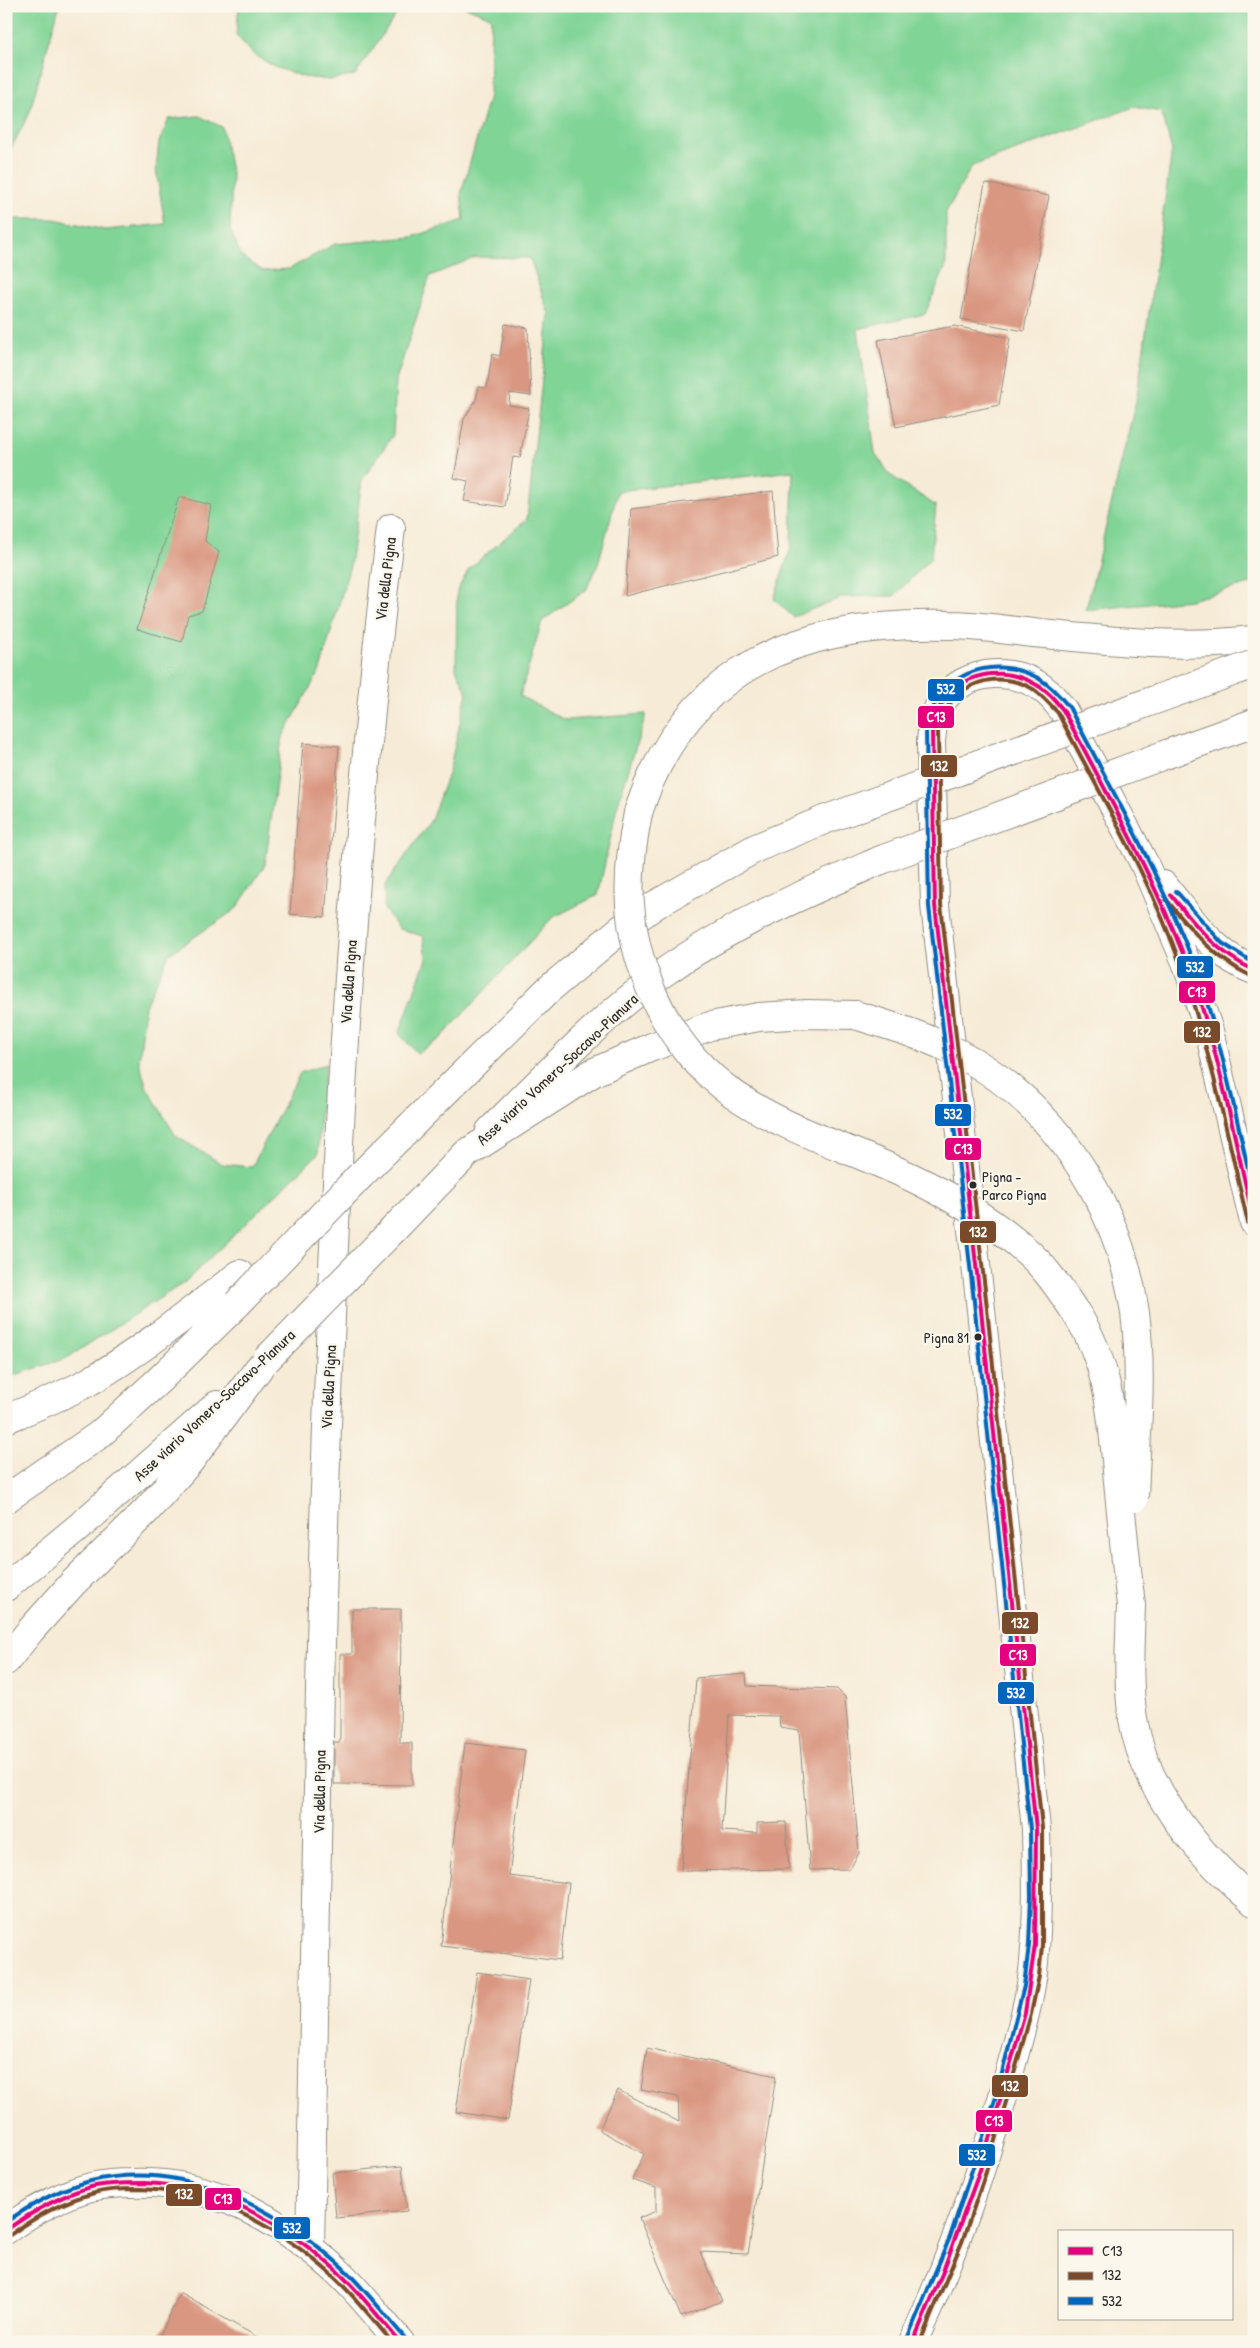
<svg xmlns="http://www.w3.org/2000/svg" width="1260" height="2348" font-family="'Patrick Hand',sans-serif">
<rect width="100%" height="100%" fill="#fbf7ec"/>
<filter id="ink" filterUnits="userSpaceOnUse"><feTurbulence type="fractalNoise" baseFrequency=".02" numOctaves="2"/><feDisplacementMap in="SourceGraphic" scale="10" xChannelSelector="R" yChannelSelector="G"/><feConvolveMatrix kernelMatrix="1 2 1 2 8 2 1 2 1" color-interpolation-filters="sRGB"/></filter>
<filter id="wash" filterUnits="userSpaceOnUse"><feTurbulence type="fractalNoise" baseFrequency=".0096" numOctaves="4" result="noise"/><feDisplacementMap in="SourceGraphic" scale="20" xChannelSelector="R" yChannelSelector="G"/><feGaussianBlur stdDeviation="1.12" result="paint"/><feColorMatrix in="noise" values="0 0 0 0 0 0 0 0 0 0 0 0 0 0 0 0 0 1.4 0 .05"/><feComposite in="paint" operator="in"/></filter>
<g filter="url(#wash)">
<rect width="100%" height="100%" fill="#f6ebd6"/>
<path fill="#80d496" stroke="#568060" d="M6,6h53l-30,108 -23,44z
M239,6h163l-47,69 -25,5 -26,-3 -27,-9 -23,-13 -18,-20z
M463,6h791v577l-64,17 -104,10 51,-214 35,-246 -11,-38 -27,-5 -162,59 -26,46v54l-21,48 -67,15 17,124 15,22 46,31 -5,52 -37,38 -51,1 -50,20 -19,-18 17,-52 2,-76 -175,20 -20,73 -12,26 -44,31 -22,75 45,24 81,-6 -29,93 -19,88 -46,23 -112,121 -23,14 -18,-19 27,-75 -3,-23 -24,-7 -15,-20 1,-24 46,-65 18,-49 18,-79 -11,-23 1,-78 12,-22 58,-50 22,-204 -19,-57 -54,-1 -46,19 -34,104 -3,55 -31,45 -12,86 -30,104 -38,68 -17,127 -29,44 -67,45 -24,52 -6,56 8,26 29,48 46,28 30,3 48,-94 26,-9 -6,51 -2,39 -133,128 -118,76 -61,20v-1159h48l51,11 60,-6 -9,-55 3,-27 10,-23 30,-3 23,11 10,49 -2,54 12,27 21,14 26,-2 46,-25 77,-7 52,-17 -3,-26 28,-98 2,-79z"/>
<g id="blocks">
<path fill="#d99680" d="M985,183l64,13 -25,135 -63,-12z
M505,324l23,4 3,68 -21,-3 -1,12 20,3 -9,50 -7,-1 -8,50 -41,-6 4,-20 -14,-3 10,-59 12,-19 3,-13 8,1 5,-34 8,2z
M955,326l55,12 -11,67 -103,22 -18,-87z
M773,491l5,66 -153,39 6,-87z
M179,497l32,8 -6,36 14,11 -17,59 -14,4 -6,27 -45,-13z
M303,743l36,3 -14,171 -35,-3z
M352,1609h49l-1,134h12v42l-78,-1v-42h6v-88h12z
M746,1674l1,12 90,3 8,8 14,156 -9,16 -40,1 -11,-140 -19,-3 -1,-11 -50,-1 -7,116 35,2v-10l29,-1 3,47 -108,2 15,-193z
M465,1743l60,7 -16,126 60,7 -9,77 -119,-14z
M477,1972l52,8 -21,140 -52,-8z
M647,2048l129,28 -28,178 -48,-2 22,49 -41,16 -42,-99 17,-7v-23l-24,-8 12,-26 -45,-24 19,-40 61,32 -1,-25 -37,-7z
M402,2166l5,45 -71,7 -4,-45z
M180,2293l86,49h-109z"/>
</g>
</g>
<g filter="url(#ink)">
<use href="#blocks" fill-opacity="0" stroke="#908b80" stroke-width="1"/>
<g fill="none" stroke-linecap="round" stroke-linejoin="round">
<defs>
<path id="minor" d="M1167,754l87,-31
M490,1131c55,-54 109,-113 173,-158 67,-48 143,-80 218,-113
M310,2248c11,-574 11,-1150 81,-1720"/>
<path id="major" d="M1163,885c26,31 51,71 91,85
M6,2230c26,-19 54,-35 85,-43 13,-3 28,-4 41,-4 80,-3 147,36 205,88 23,21 42,47 63,71
M913,2342c41,-89 74,-184 99,-279 9,-33 19,-67 22,-101 4,-44 3,-88 2,-133l-57,-538 -44,-386 -4,-163c1,-14 3,-29 11,-41 24,-33 76,-36 106,-8 6,5 10,11 15,17l81,153 42,99 23,69 45,191"/>
<path id="highway" d="M638,813c48,-149 165,-192 311,-188 25,0 50,4 75,7 77,8 153,17 230,8
M361,1175l187,-185 72,-60 35,-25 101,-57 68,-28
M393,1230l74,-77 127,-81 58,-25 58,-21 49,-9 47,-3 49,1
M6,1419c29,-12 57,-23 84,-38 53,-31 101,-70 150,-107
M6,1499l93,-64 59,-54 79,-77
M6,1587l74,-61 137,-121
M1131,1605c-1,38 -4,76 2,114 12,74 66,136 121,183
M6,1661l24,-30 44,-49 72,-71 44,-50 69,-93"/>
</defs>
<use href="#minor" stroke="#908b80" stroke-width="30"/>
<use href="#major" stroke="#908b80" stroke-width="30"/>
<use href="#highway" stroke="#908b80" stroke-width="30"/>
<use href="#minor" stroke="#fff" stroke-width="28"/>
<use href="#major" stroke="#fff" stroke-width="28"/>
<use href="#highway" stroke="#fff" stroke-width="28"/>
<defs>
<path id="minor-bridge" d="M881,860l286,-106"/>
<path id="highway-bridge" d="M638,813c-13,64 -13,116 13,177 53,125 156,137 264,189 39,19 77,42 109,70 21,17 37,42 52,64 35,53 36,107 42,168 4,41 8,83 13,124
M824,820l430,-156
M855,1015c36,11 70,21 103,38 97,50 162,153 177,260 8,61 1,124 -1,185
M237,1304l124,-129
M266,1360l127,-130"/>
</defs>
<use href="#minor-bridge" stroke="#908b80" stroke-width="30" stroke-linecap="butt"/>
<use href="#highway-bridge" stroke="#908b80" stroke-width="30" stroke-linecap="butt"/>
<use href="#minor-bridge" stroke="#fff" stroke-width="28"/>
<use href="#highway-bridge" stroke="#fff" stroke-width="28"/>
<defs>
<path id="bus-1" d="M1171,895c24,30 47,59 83,75
M6,2230c26,-18 54,-35 85,-43 17,-4 35,-4 53,-4 74,2 138,39 193,88 23,21 42,47 63,71
M913,2342l29,-68 38,-104 45,-157 10,-68 1,-116 -57,-538 -44,-386 -3,-174c7,-50 59,-72 103,-47 12,6 20,16 28,26 44,83 89,164 123,251 32,84 47,173 68,260"/>
<path id="bus-2" d="M1166,899c25,31 49,60 85,77
M10,2235c25,-18 51,-33 81,-41 15,-5 32,-5 49,-5 74,2 139,38 193,87 22,20 40,44 59,66
M920,2342l42,-100 24,-70 45,-158 8,-38 3,-30v-118l-57,-538 -44,-385 -3,-173c7,-45 55,-66 95,-43 10,7 17,15 25,24 43,83 92,165 123,253 29,84 47,171 67,257"/>
<path id="bus-3" d="M1176,891l46,52 32,20
M6,2222c26,-18 54,-34 85,-41 92,-22 185,26 251,86 23,22 42,47 63,71
M907,2339l43,-102 46,-140 28,-111 5,-41 2,-49 -1,-67 -57,-537 -44,-386 -3,-176c8,-54 64,-78 112,-52 12,7 22,18 31,29 43,83 89,165 123,252 29,76 43,156 62,235"/>
</defs>
<use href="#bus-1" stroke="#fbf7ec" stroke-width="8"/>
<use href="#bus-2" stroke="#fbf7ec" stroke-width="8"/>
<use href="#bus-3" stroke="#fbf7ec" stroke-width="8"/>
<use href="#bus-1" stroke="#e5007d" stroke-width="4"/>
<use href="#bus-2" stroke="#7a4b2a" stroke-width="4"/>
<use href="#bus-3" stroke="#0065bd" stroke-width="4"/>
</g>
</g>
<g fill="#2b2b2b" stroke="#fbf7ec" stroke-width="2">
<circle cx="973" cy="1185" r="4.5"/>
<circle cx="978" cy="1337" r="4.5"/>
</g>
<g text-anchor="middle" stroke-width="4.5" stroke-linejoin="round" paint-order="stroke">
<g font-size="15" fill="#2b2b2b" stroke="#fbf7ec" text-anchor="start">
<text x="982" y="1182">Pigna -<tspan x="982" dy="18">Parco Pigna</tspan></text>
<text x="969" y="1343" text-anchor="end">Pigna 81</text>
</g>
<g font-size="16" fill="#2b2b2b" stroke="#fbf7ec">
<text transform="translate(385 579) rotate(-83)" y="6">Via della Pigna</text>
<text transform="translate(348 982) rotate(-86)" y="6">Via della Pigna</text>
<text transform="translate(557 1069) rotate(-43)" y="6">Asse viario Vomero-Soccavo-Pianura</text>
<text transform="translate(328 1387) rotate(-87)" y="6">Via della Pigna</text>
<text transform="translate(214 1405) rotate(-43)" y="6">Asse viario Vomero-Soccavo-Pianura</text>
<text transform="translate(319 1792) rotate(-89)" y="6">Via della Pigna</text>
</g>
</g>
<g stroke="#fbf7ec" stroke-width="2">
<rect x="927" y="678" width="38" height="24" rx="5" fill="#0065bd"/>
<rect x="917" y="705" width="38" height="24" rx="5" fill="#e5007d"/>
<rect x="920" y="754" width="38" height="24" rx="5" fill="#7a4b2a"/>
<rect x="1176" y="955" width="38" height="24" rx="5" fill="#0065bd"/>
<rect x="1178" y="980" width="38" height="24" rx="5" fill="#e5007d"/>
<rect x="1183" y="1020" width="38" height="24" rx="5" fill="#7a4b2a"/>
<rect x="934" y="1103" width="38" height="24" rx="5" fill="#0065bd"/>
<rect x="944" y="1137" width="38" height="24" rx="5" fill="#e5007d"/>
<rect x="959" y="1220" width="38" height="24" rx="5" fill="#7a4b2a"/>
<rect x="1001" y="1611" width="38" height="24" rx="5" fill="#7a4b2a"/>
<rect x="999" y="1643" width="38" height="24" rx="5" fill="#e5007d"/>
<rect x="997" y="1681" width="38" height="24" rx="5" fill="#0065bd"/>
<rect x="991" y="2074" width="38" height="24" rx="5" fill="#7a4b2a"/>
<rect x="975" y="2109" width="38" height="24" rx="5" fill="#e5007d"/>
<rect x="958" y="2143" width="38" height="24" rx="5" fill="#0065bd"/>
<rect x="165" y="2183" width="38" height="24" rx="5" fill="#7a4b2a"/>
<rect x="204" y="2187" width="38" height="24" rx="5" fill="#e5007d"/>
<rect x="273" y="2216" width="38" height="24" rx="5" fill="#0065bd"/>
</g>
<g font-size="14" text-anchor="middle" font-weight="bold" fill="#fff">
<text x="946" y="694">532</text>
<text x="936" y="722">C13</text>
<text x="939" y="771">132</text>
<text x="1195" y="972">532</text>
<text x="1197" y="997">C13</text>
<text x="1202" y="1037">132</text>
<text x="953" y="1119">532</text>
<text x="963" y="1154">C13</text>
<text x="978" y="1237">132</text>
<text x="1020" y="1628">132</text>
<text x="1018" y="1660">C13</text>
<text x="1016" y="1698">532</text>
<text x="1010" y="2091">132</text>
<text x="994" y="2126">C13</text>
<text x="977" y="2160">532</text>
<text x="184" y="2199">132</text>
<text x="223" y="2204">C13</text>
<text x="292" y="2233">532</text>
</g>
<rect width="1260" height="2348" fill="none" stroke="#fbf7ec" stroke-width="25"/>
<rect x="1058" y="2230" width="175" height="90" fill="#fbf7ec" stroke="#a8a59f"/>
<rect x="1068" y="2247" width="25" height="8" fill="#e5007d" stroke="#a8a59f"/>
<text x="1102" y="2256" font-size="15" fill="#2b2b2b">C13</text>
<rect x="1068" y="2272" width="25" height="8" fill="#7a4b2a" stroke="#a8a59f"/>
<text x="1102" y="2280" font-size="15" fill="#2b2b2b">132</text>
<rect x="1068" y="2297" width="25" height="8" fill="#0065bd" stroke="#a8a59f"/>
<text x="1102" y="2306" font-size="15" fill="#2b2b2b">532</text>
</svg>
